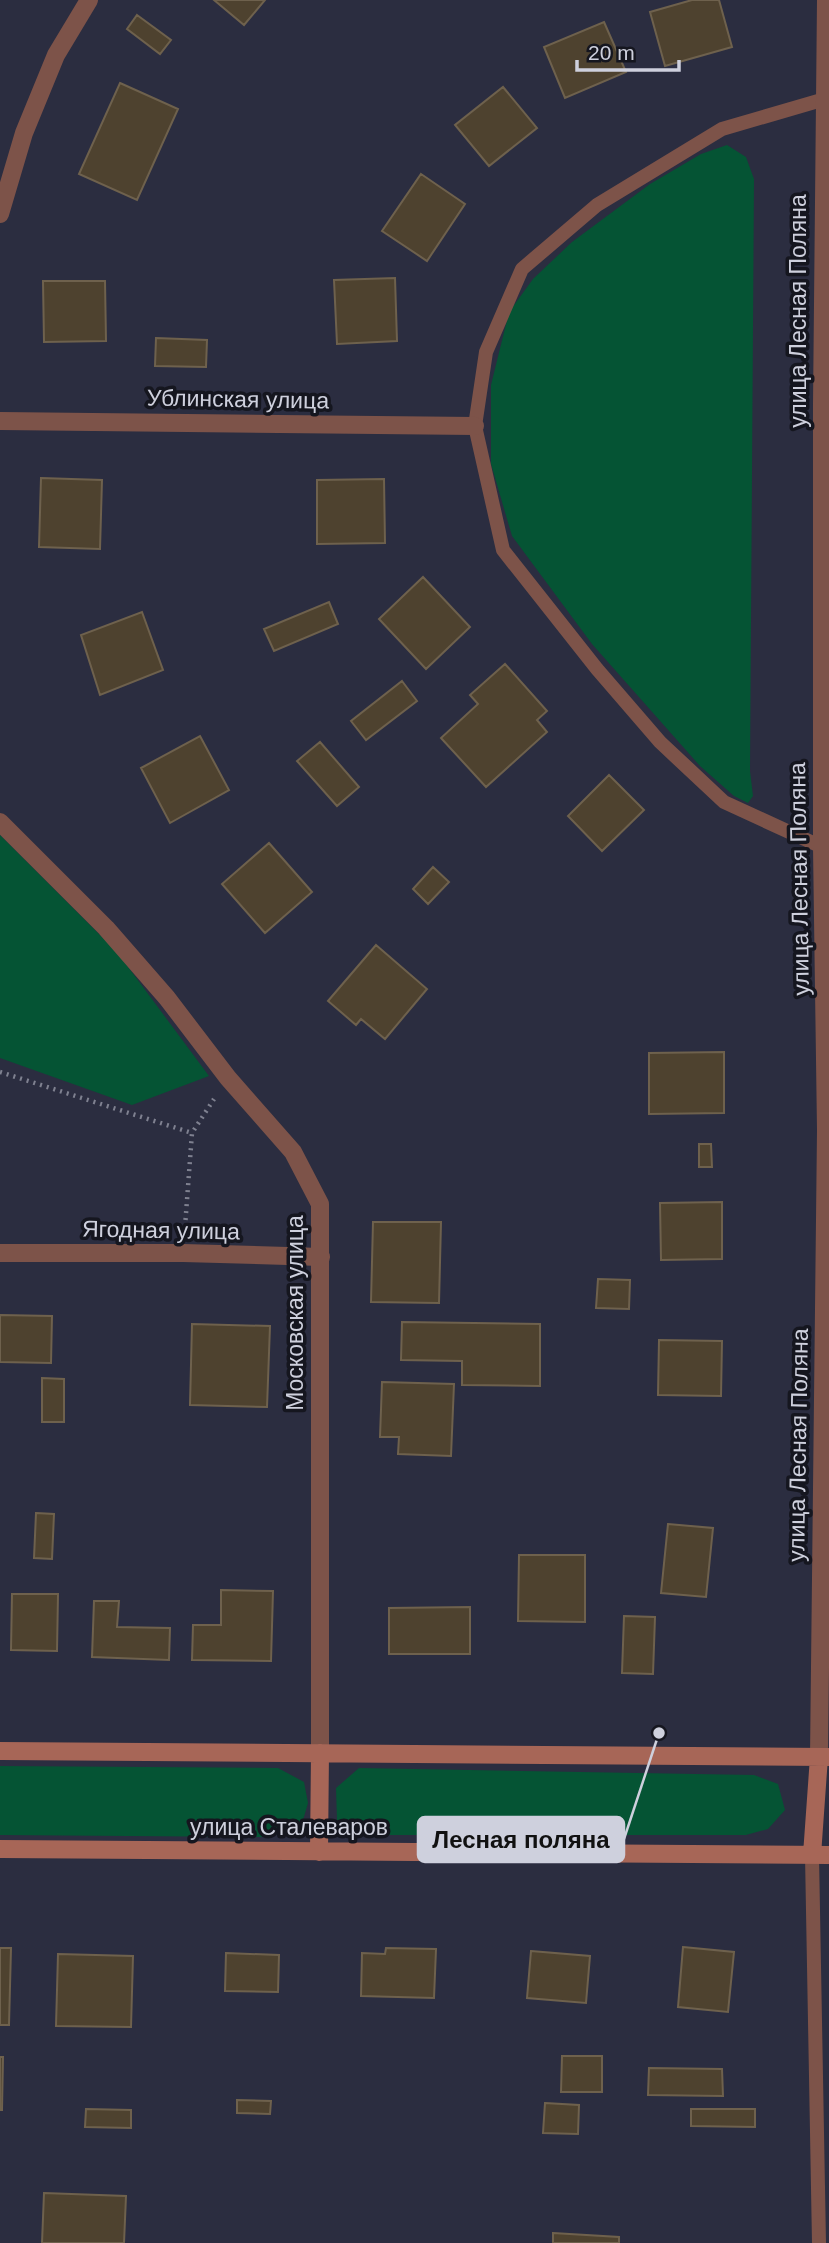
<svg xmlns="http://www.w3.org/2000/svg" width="829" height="2243" font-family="Arial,sans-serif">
<rect width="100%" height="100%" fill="#2b2d40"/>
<path fill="#055434" d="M727,145l19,12 8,22 -4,592 3,25 -5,7 -14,-7 -34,-30 -108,-122 -80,-108 -21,-72v-79l18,-73 24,-33 39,-37 78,-58 51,-30z
M0,835l117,117 92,124 -77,29 -132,-47z
M0,1766l278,2 26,14 4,21 -7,24 -33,10 -268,-2z
M359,1768l395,7 24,9 7,26 -17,19 -22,6h-390l-19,-15 -1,-32z"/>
<path fill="#4e422f" stroke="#6e614d" stroke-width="2" d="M214,0h51l-21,25z
M692,0h27l13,47 -67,19 -15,-54z
M137,15l34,25 -11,14 -33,-25z
M604,22l22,50 -61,26 -21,-51z
M120,83l58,26 -41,91 -58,-26z
M503,87l34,41 -48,38 -34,-41z
M421,174l44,30 -38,57 -45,-30z
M395,278l2,63 -60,3 -3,-64z
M43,281h62l1,60 -62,1z
M156,338l51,2 -1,27 -51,-1z
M41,478l61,2 -2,69 -61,-2z
M384,479l1,64 -68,1v-64z
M423,577l47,50 -44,42 -47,-50z
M329,602l9,22 -64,27 -10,-22z
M142,612l21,58 -63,25 -19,-60z
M505,664l42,47 -10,9 10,12 -61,55 -45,-49 37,-34 -8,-9z
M402,681l15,20 -51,39 -15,-19z
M200,736l29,54 -59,33 -29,-55z
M320,742l39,45 -22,19 -40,-45z
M609,775l35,35 -42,41 -34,-35z
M269,843l43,49 -47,41 -43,-49z
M433,867l16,15 -21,22 -15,-15z
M376,945l51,44 -42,50 -24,-20 -5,6 -28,-24z
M724,1052v61l-75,1v-61z
M699,1144h12l1,23h-13z
M722,1202v57l-61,1 -1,-57z
M373,1222h68l-2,81 -68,-1z
M598,1279l32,1 -1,29 -33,-1z
M0,1315l52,1 -1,47 -51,-1z
M402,1322l138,2v62l-78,-1v-24l-61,-1z
M192,1324l78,2 -3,81 -77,-2z
M659,1340l63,1 -1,55 -63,-1z
M42,1378l22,1v43h-22z
M382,1382l72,2 -3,72 -53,-2 1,-17h-19z
M36,1513l18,1 -2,45 -18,-1z
M668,1524l45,4 -7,69 -45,-4z
M519,1555h66v67l-67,-1z
M221,1590l52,1 -2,70 -79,-1 1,-35h28z
M12,1594h46l-1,57 -46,-1z
M94,1601h25l-2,26 53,1 -1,32 -77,-3z
M470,1607v47h-81v-46z
M624,1616l31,1 -2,57 -31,-1z
M683,1947l51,5 -6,60 -50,-5z
M0,1948h11l-2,77h-9z
M386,1948l50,1 -2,49 -73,-2 1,-43 23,1z
M531,1951l59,5 -4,47 -59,-5z
M226,1953l53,2 -1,37 -53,-1z
M58,1954l75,2 -2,71 -75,-1z
M562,2056h40v36h-41z
M0,2057h3l-1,53h-2z
M649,2068l73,1 1,27 -75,-1z
M237,2100l34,1 -1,13 -33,-1z
M545,2103l34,2 -1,29 -35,-1z
M86,2109l45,1v18l-46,-1z
M691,2109h64v18l-64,-1z
M44,2193l82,3 -2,47h-82z
M553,2233l66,4v6h-66z"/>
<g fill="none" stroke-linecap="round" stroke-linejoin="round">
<path stroke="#7f8190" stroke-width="4.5" stroke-dasharray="2 5" stroke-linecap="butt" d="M0,1072l192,61
M185,1227l7,-94 22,-34"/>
<path stroke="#7d5349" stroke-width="14" d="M822,847l-98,-45 -64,-60 -63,-73 -94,-119 -28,-124 11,-74 36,-83 75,-64 125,-76 103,-30
M812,1855l7,388"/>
<path stroke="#7d5349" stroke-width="18" d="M0,214l24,-81 32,-78 33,-55
M0,421l475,5
M0,822l106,106 61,70 61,80 65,74 27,52v549
M0,1253h183l138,4
M819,1757l7,-627 -4,-283v-442l4,-405"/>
<path stroke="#a76657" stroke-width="18" d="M0,1751l829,6
M0,1849l829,6
M319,1852l1,-99
M812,1855l7,-98"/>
</g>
<g text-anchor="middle" stroke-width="7" stroke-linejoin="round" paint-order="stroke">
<g font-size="23" fill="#ced0dd" stroke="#15161f">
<text transform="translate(798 311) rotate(-90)" y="8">улица Лесная Поляна</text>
<text transform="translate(238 399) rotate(1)" y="8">Ублинская улица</text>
<text transform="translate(799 879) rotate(-91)" y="8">улица Лесная Поляна</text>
<text transform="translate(161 1230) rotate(1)" y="8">Ягодная улица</text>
<text transform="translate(295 1313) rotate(-90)" y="8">Московская улица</text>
<text transform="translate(798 1445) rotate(-89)" y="8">улица Лесная Поляна</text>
<text x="289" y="1835">улица Сталеваров</text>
</g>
</g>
<path fill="none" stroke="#ced0dd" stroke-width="2.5" d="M659 1733L624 1839"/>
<circle fill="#ced0dd" stroke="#15161f" stroke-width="2.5" cx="659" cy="1733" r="7"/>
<rect fill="#ced0dd" stroke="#ced0dd" stroke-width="2.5" x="418" y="1817" width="206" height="45" rx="7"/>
<g font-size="24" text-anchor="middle" font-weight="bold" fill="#111">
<text x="521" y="1848">Лесная поляна</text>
</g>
<path d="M577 60v10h102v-10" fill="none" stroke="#ced0dd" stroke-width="3.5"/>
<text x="588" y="60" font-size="21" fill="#ced0dd" stroke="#15161f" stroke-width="5" paint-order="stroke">20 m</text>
</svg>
